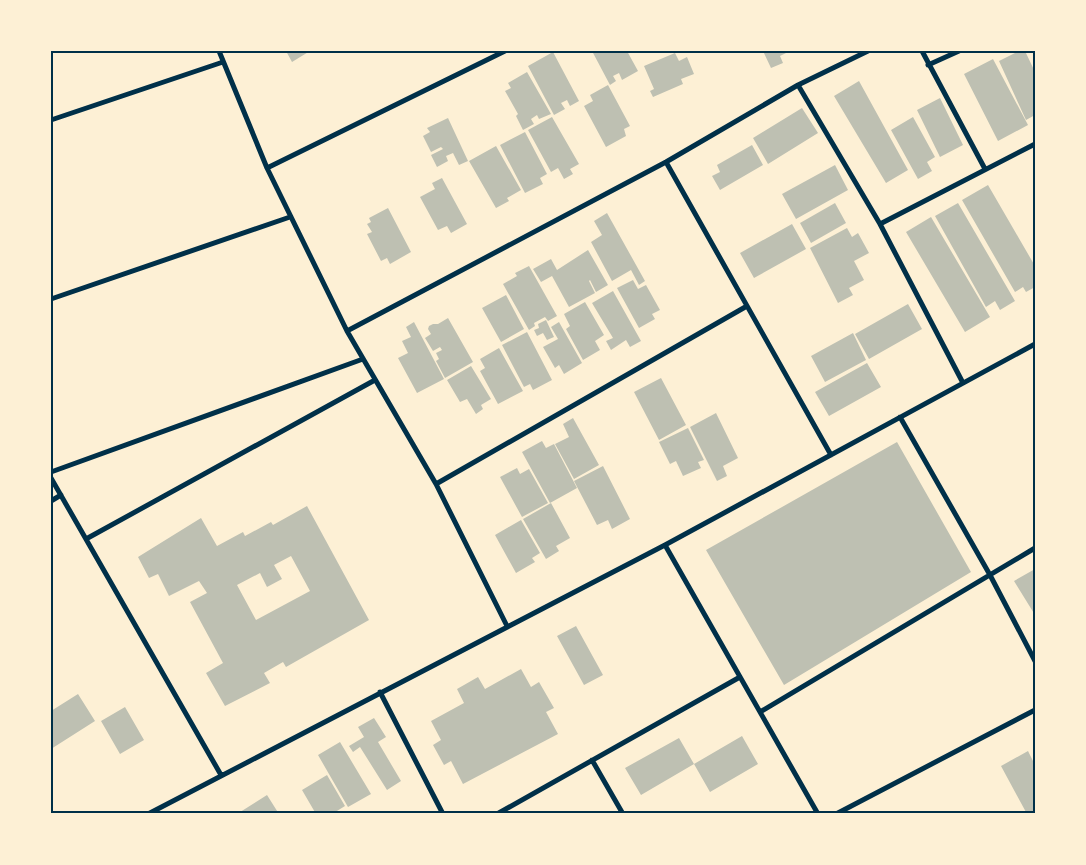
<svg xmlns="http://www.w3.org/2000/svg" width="1086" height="865" font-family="Georgia,serif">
<rect width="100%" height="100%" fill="#fdf0d5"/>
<path fill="#bec0b2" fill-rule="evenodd" d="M286,51h24l-18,11z
M592,51h35l11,20 -16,9 -3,-7 -6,3 3,5 -6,4z
M763,51h27l-10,5 3,7 -12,5z
M1019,51h6l10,21v43l-9,5 -27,-59z
M553,52l26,49 -9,5 -3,-6 -6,3 4,6 -11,6 -26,-49z
M675,53l4,8 8,-4 7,17 -13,5 2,5 -30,13 -3,-6 4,-2 -10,-23z
M993,59l35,66 -30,16 -34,-67z
M527,72l24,42 -12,5 -2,-4 -6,4 3,5 -11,6 -7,-14 2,-2 -13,-23 6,-3 -3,-5z
M859,81l49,89 -22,13 -52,-87z
M608,85l22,41 -6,3 2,7 -20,11 -22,-41 9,-5 -3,-6z
M940,98l23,47 -23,12 -23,-47z
M802,108l16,25 -50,31 -15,-26z
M552,117l27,47 -9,5 3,5 -9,5 -6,-11 -7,4 -23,-42z
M913,117l22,40 -8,5 5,9 -14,8 -27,-49z
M448,118l20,43 -9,4 -6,-12 -7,3 2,5 -11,6 -6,-12 12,-6 -2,-2 -10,5 -8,-16 7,-4 -3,-4z
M525,132l22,42 -7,4 3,6 -18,9 -25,-48z
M752,145l11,20 -43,25 -8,-14 8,-4 -3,-7z
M496,146l25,44 -14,8 2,3 -13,7 -27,-47z
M835,165l13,25 -52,29 -14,-25z
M442,178l25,46 -16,9 -4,-7 -9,4 -18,-33 15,-8 -3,-6z
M988,185l47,81v21l-9,5 -3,-5 -8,5 -53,-92z
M835,203l11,20 -35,20 -11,-20z
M958,203l57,98 -15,9 -5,-9 -9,6 -51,-91z
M388,208l23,44 -21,12 -3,-6 -6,3 -14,-27 5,-2 -5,-8 4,-2 -2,-4z
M607,213l38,68 -6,4 -8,-15 -19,11 -21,-39 11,-7 -8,-14z
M931,217l59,100 -25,15 -59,-100z
M792,224l14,25 -52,29 -14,-25z
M847,228l5,9 6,-4 11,20 -15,8 10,19 -15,8 4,7 -15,8 -28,-55z
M588,250l20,35 -12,7 -6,-12 -1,1 6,12 -26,14 -17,-31 -11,6 -8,-13 18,-10 6,11z
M529,266l28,50 -9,5 -3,-4 -11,6 1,3 -6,4 -26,-46 14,-8 -2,-3z
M633,280l5,9 8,-4 14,25 -8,4 3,5 -16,9 -22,-40z
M613,291l28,50 -11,6 -4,-7 -15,10 -5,-9 7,-3 -21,-35z
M506,295l18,34 -23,13 -19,-34z
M585,302l19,33 -9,6 5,9 -17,10 -17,-31 4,-3 -6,-12z
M908,304l14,25 -53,30 -14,-25z
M448,318l25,44 -28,16 -9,-17 3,-2 -3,-6 6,-3 -2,-3 -7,4 -8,-13 6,-4 -3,-5 1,-3 4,-2h5z
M546,320l8,17 -7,3 -4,-7 -6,3 -3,-6 5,-2 -1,-4z
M414,322l30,57 -27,14 -19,-35 10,-5 -6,-12 9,-4 -5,-10z
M559,322l23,41 -18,11 -5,-9 -4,3 -12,-21 15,-8 -7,-12z
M527,332l25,48 -19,10 -3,-6 -6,3 -22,-42z
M853,333l13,27 -41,22 -14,-26z
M499,348l24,43 -25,13 -18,-33 5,-3 -5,-9z
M867,363l14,24 -52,29 -14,-24z
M471,366l20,33 -10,6 2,4 -7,5 -9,-15 -7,3 -13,-22z
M661,378l25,47 -27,15 -25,-48z
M716,413l22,45 -15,8 4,10 -10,5 -27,-54z
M573,418l26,47 -25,14 -19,-35 14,-7 -6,-13z
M688,428l16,32 -6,2 3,6 -18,8 -7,-15 -6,3 -11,-22z
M542,441l4,7 8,-4 23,44 -27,15 -28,-51z
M897,442l74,130 -187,113 -78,-135z
M603,466l27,53 -18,10 -4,-9 -11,5 -23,-44z
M517,468l3,6 9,-5 19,34 -26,14 -22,-40z
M551,503l19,35 -14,8 3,5 -13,8 -23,-40z
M307,506l62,114 -83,47 -3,-5 -19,11 6,10 -45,23 -19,-33 17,-10 -33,-61 17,-9 -8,-12 -30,15 -11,-22 -9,4 -11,-21 63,-39 16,28 26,-14 2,4 26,-14 2,3zM291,556l19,35 -54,29 -19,-35 23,-12 7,14 15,-8 -8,-14z
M521,520l19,33 -8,5 3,4 -19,11 -21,-38z
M1035,569v46l-21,-34z
M576,626l27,49 -19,10 -27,-49z
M521,669l10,18 8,-5 15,26 -8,4 12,22 -95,50 -12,-23 -7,4 -11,-20 8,-5 -10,-19 33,-18 -7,-14 21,-12 7,12z
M78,694l17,27 -44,28v-38z
M125,707l19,33 -24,14 -19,-33z
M374,718l12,19 -8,5 23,39 -14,9 -27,-43 -7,5 -4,-6 15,-9 -6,-10z
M742,736l16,28 -48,28 -16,-28z
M679,738l15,26 -53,31 -16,-27z
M340,742l31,52 -23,13 -30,-52z
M1028,751l5,10 2,-1v54h-8l-26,-48z
M327,775l18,31 -13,8h-16l-14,-24z
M267,795l12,19h-42z"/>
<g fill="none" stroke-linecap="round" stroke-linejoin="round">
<path stroke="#003049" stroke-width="5" d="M219,51l48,117 80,163 89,153 71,142
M922,51l63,118
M928,65l31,-14
M798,85l82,139 83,159
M51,120l172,-58
M666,162l165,293
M267,168l238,-117
M880,224l155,-80
M51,299l239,-82
M347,331l319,-169 132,-77 70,-34
M900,417l90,158 45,86
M51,472l312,-113
M51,478l170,297
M436,484l311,-178
M51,501l10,-6
M86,539l289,-159
M665,545l153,269
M380,692l63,122
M760,712l275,-164
M592,760l31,54
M148,814l517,-269 370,-201
M497,814l243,-137
M836,814l199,-104"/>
</g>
<rect width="1086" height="865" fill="none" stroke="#fdf0d5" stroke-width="105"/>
<rect x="52" y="52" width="982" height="760" fill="none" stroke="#003049" stroke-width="2"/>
</svg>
